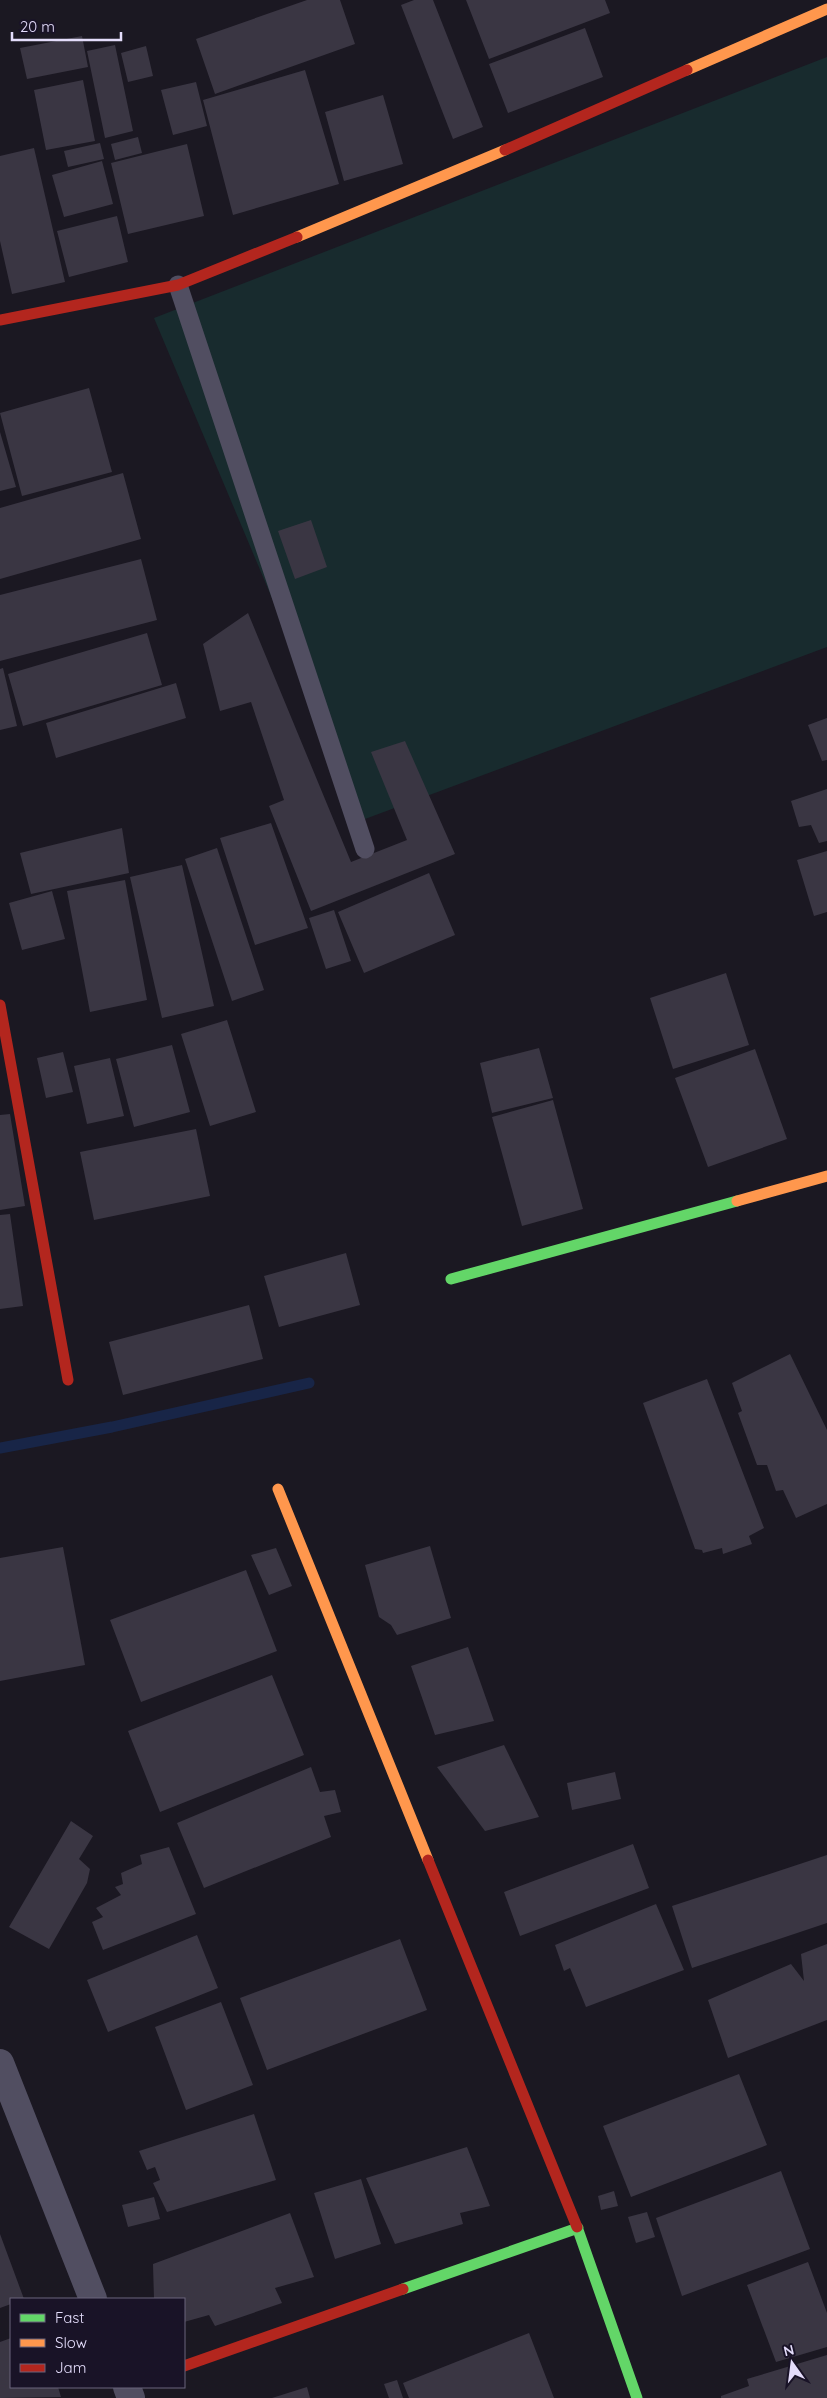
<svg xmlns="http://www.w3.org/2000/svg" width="827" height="2398" font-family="Quicksand,sans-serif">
<rect width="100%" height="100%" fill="#1b1822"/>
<path fill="#182b2e" d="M827,57v590l-462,172 -211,-501z"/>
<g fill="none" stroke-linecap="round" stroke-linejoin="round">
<path stroke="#182547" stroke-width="11" d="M0,1448l112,-21 197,-44"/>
</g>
<path fill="#3a3643" d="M307,0h33l15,44 -140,50 -19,-55z
M414,0h19l50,127 -30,12 -52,-134z
M466,0h139l5,13 -121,46z
M585,28l18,49 -95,36 -19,-49z
M82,36l6,31 -61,12 -7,-31z
M115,45l18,86 -28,7 -18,-87z
M146,46l7,30 -25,6 -7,-29z
M305,70l34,114 -106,31 -30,-115z
M83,80l12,61 -49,9 -12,-60z
M196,82l11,44 -34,9 -12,-45z
M383,95l20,69 -59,17 -19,-69z
M138,137l4,16 -27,7 -4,-16z
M100,143l4,16 -36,8 -4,-16z
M187,144l17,72 -76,18 -17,-71z
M34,148l31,134 -53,12 -12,-53v-85z
M102,161l11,43 -49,13 -12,-42z
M117,216l11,46 -59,15 -12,-46z
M89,388l23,84 -90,24 -22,-83z
M0,432l16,55 -16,4z
M123,473l18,66 -141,40v-71z
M311,520l16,47 -32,12 -17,-48z
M141,559l16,61 -157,41v-66z
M248,613l103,249 56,-22 -36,-88 34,-11 50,113 -144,57 -42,-105 15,-6 -33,-98 -31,9 -17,-67z
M147,633l15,52 -139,41 -15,-52z
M3,668l14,58 -17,4v-61z
M176,683l10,35 -130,40 -10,-35z
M827,718v42l-5,1 -14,-36z
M827,789v52l-8,2 -8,-18 -12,2 -8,-26z
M271,823l37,105 -53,17 -35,-107z
M122,828l7,45 -98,21 -11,-41z
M217,848l47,142 -32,11 -47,-142z
M827,851v61l-13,4 -17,-56z
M182,865l32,141 -52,12 -32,-141z
M429,873l26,62 -91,38 -26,-61z
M125,880l22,120 -57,12 -23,-121z
M52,891l13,48 -43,11 -13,-47z
M334,910l17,51 -25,8 -17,-51z
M726,973l23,72 -76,24 -23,-71z
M227,1020l29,92 -46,14 -29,-92z
M172,1045l18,67 -56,15 -18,-68z
M539,1048l14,50 -61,15 -12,-50z
M755,1049l32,90 -79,28 -33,-89z
M63,1052l10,40 -27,6 -9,-40z
M110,1058l14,58 -37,8 -13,-58z
M553,1100l30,109 -61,17 -30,-109z
M10,1114l15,92 -25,4v-95z
M196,1129l14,67 -116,24 -14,-68z
M10,1214l13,92 -23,3v-94z
M346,1253l14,52 -81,22 -15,-51z
M249,1305l14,54 -140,36 -14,-53z
M790,1354l37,76v74l-31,14 -13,-28 -7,1 -9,-26h-10l-19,-52 4,-2 -10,-28z
M707,1379l57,149 -15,8 3,8 -29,10 -1,-6 -19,5 -1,-3 -7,-1 -52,-146z
M430,1546l21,72 -54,17 -6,-10 -12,-8 -14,-52z
M63,1547l22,118 -85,16v-123z
M276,1548l16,38 -23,9 -18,-40z
M246,1570l31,81 -136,51 -31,-82z
M468,1647l26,74 -59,14 -24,-69z
M272,1675l32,80 -144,57 -32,-81z
M504,1745l35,72 -54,14 -48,-64z
M311,1767l9,25 15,-2 6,22 -17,4 7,21 -127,51 -27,-65z
M615,1772l6,27 -49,11 -5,-27z
M71,1821l22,15 -14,23 11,10 -3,14 -38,66 -40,-22z
M633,1844l16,44 -129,48 -16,-44z
M169,1847l27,67 -93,36 -11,-28 11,-5 -7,-9 25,-13 -6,-8 8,-3 -2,-11 21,-9 -2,-9z
M827,1855v68l-135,45 -20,-62z
M656,1904l28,66 -98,37 -16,-39 -6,3 -9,-26z
M197,1935l21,53 -110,44 -21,-52z
M400,1939l27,71 -160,60 -27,-72z
M827,1944v76l-99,38 -20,-58 83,-36 13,17 -3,-27z
M221,2002l32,83 -67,25 -31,-83z
M739,2074l28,71 -136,52 -28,-71z
M254,2114l22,66 -109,32 -14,-29 7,-3 -5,-13 -8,3 -8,-19z
M467,2147l23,59 -30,7 3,11 -68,20 -29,-66z
M781,2171l29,78 -128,47 -26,-78z
M361,2179l20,65 -46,15 -21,-66z
M614,2191l4,15 -17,4 -3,-14z
M154,2197l6,22 -32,8 -6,-22z
M647,2212l8,25 -19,6 -8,-26z
M290,2213l24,64 -39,11 7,15 -67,23 -6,-11 -25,7v-23h-30l-1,-35z
M0,2234l24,65h-13v5l-11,4z
M808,2262l19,51v34l-51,15 -29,-77z
M529,2333l25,65h-145l-6,-15z
M11,2338v49h47l3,10 -61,1v-56z
M827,2355v43h-106v-2l28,-10 -2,-7z
M397,2380l6,18h-14l-5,-14z
M307,2387l3,11h-38z"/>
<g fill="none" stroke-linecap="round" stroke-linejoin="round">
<path stroke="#514e61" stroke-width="19" d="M178,285l187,564"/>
<path stroke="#514e61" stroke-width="28" d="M0,2063l93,236
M127,2387l4,11"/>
<path stroke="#63d668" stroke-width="11" d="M451,1279l286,-78
M577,2227l60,171
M403,2289l175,-61"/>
<path stroke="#ff974d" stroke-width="11" d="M687,70l140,-61
M297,237l208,-87
M737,1201l90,-25
M278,1489l150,371"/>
<path stroke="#b3261e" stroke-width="11" d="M505,150l182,-80
M0,320l178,-35 119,-48
M0,1005l68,375
M428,1860l149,367
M184,2366l219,-77"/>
</g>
<rect x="10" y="2298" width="175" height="90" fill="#191327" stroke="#6a647c"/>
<rect x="20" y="2314" width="25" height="8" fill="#63d668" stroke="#6a647c"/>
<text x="55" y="2323" font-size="15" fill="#e4ddfb">Fast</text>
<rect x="20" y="2339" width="25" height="8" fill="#ff974d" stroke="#6a647c"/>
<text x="55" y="2348" font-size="15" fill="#e4ddfb">Slow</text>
<rect x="20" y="2364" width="25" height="8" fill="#b3261e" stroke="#6a647c"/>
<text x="55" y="2373" font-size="15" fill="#e4ddfb">Jam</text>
<g transform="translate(792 2363) rotate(346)" stroke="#191327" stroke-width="4" paint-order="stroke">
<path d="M0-4L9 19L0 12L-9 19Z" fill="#e4ddfb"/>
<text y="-8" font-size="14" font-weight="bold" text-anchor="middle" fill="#e4ddfb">N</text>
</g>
<path d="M12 32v8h109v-8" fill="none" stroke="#e4ddfb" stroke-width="2.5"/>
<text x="20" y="32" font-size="15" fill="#e4ddfb" stroke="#191327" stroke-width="4" paint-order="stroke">20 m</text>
</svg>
